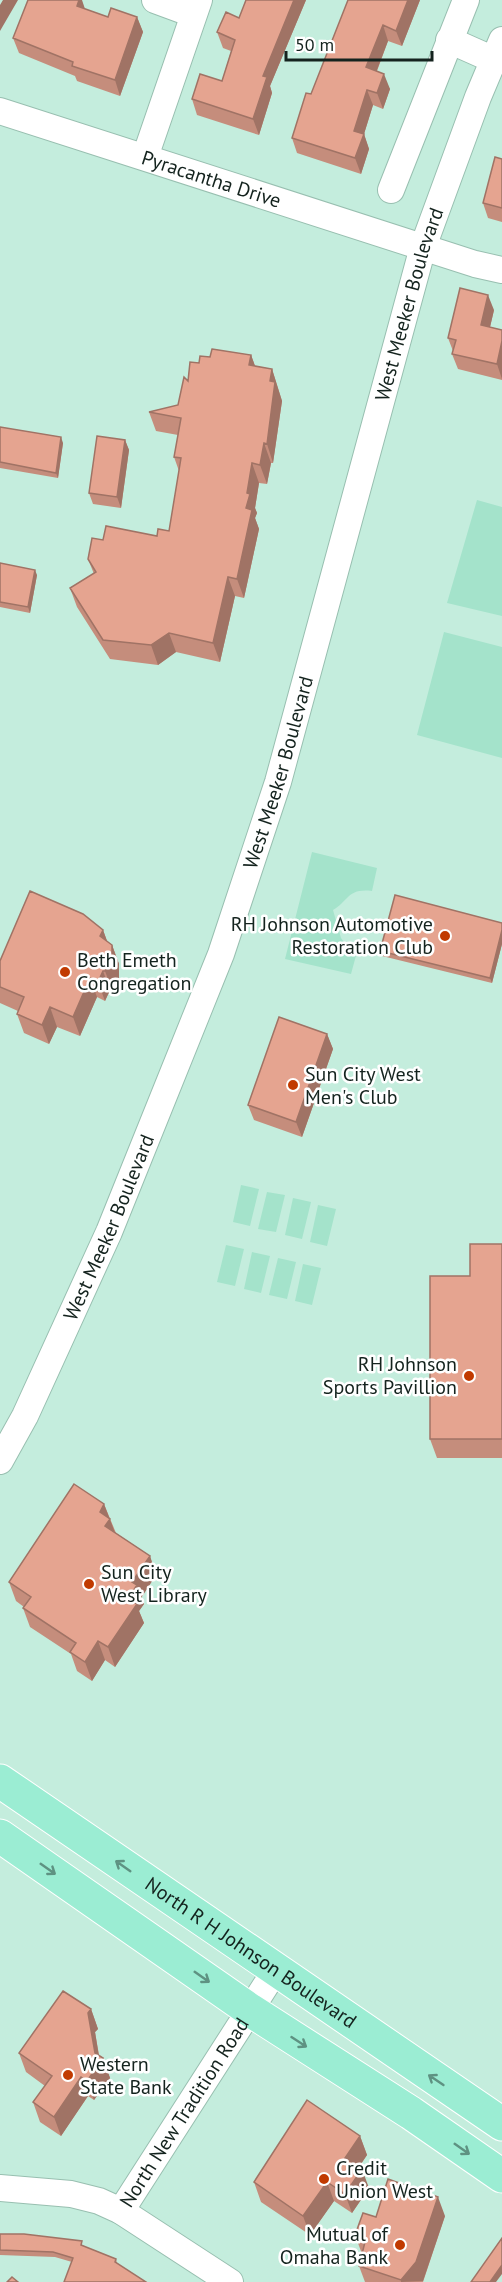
<svg xmlns="http://www.w3.org/2000/svg" width="502" height="2282" font-family="'PT Sans',sans-serif">
<rect width="100%" height="100%" fill="#c4eddd"/>
<path fill="#a4e3cb" d="M477,500l25,7v109l-55,-13z
M444,632l58,15v111l-85,-23z
M312,852l65,16 -5,23c-25,-3 -23,10 -39,19l8,28 6,8 10,6 -6,22 -66,-15z
M241,1185l18,4 -9,37 -17,-4z
M267,1192l18,3 -9,37 -18,-3z
M293,1198l18,4 -9,37 -17,-4z
M318,1205l18,4 -9,37 -17,-4z
M226,1245l18,4 -9,37 -18,-4z
M252,1252l18,4 -9,37 -17,-4z
M278,1258l18,4 -9,37 -18,-4z
M303,1264l18,4 -9,37 -17,-4z"/>
<g fill="none" stroke-linecap="round" stroke-linejoin="round">
<defs>
<g id="minor">
<path d="M155,0l38,14"/>
<path d="M449,40l45,20"/>
<path id="s1" d="M0,111l475,153 27,6"/>
<path d="M145,157l54,-157"/>
<path d="M391,190l75,-190"/>
<path id="s2" d="M0,1461l25,-45 84,-184 112,-278 57,-172 145,-535 55,-150 24,-57"/>
<path d="M0,2188l71,6 28,7 22,10 109,71"/>
<path id="s3" d="M121,2211l154,-240"/>
</g>
<g id="major">
<path id="s4" d="M0,1781l502,343"/>
<path d="M0,1836l250,174 161,103 91,63"/>
</g>
</defs>
<use href="#minor" stroke="#98bfb0" stroke-width="28"/>
<use href="#major" stroke="#fff" stroke-width="35"/>
<use href="#minor" stroke="#fff" stroke-width="26"/>
<use href="#major" stroke="#9bedd3" stroke-width="33"/>
</g>
<path fill="#c58d7c" d="M246,0h60l-36,86 2,7 -13,42 -62,-20 -5,-16 30,-18 9,-30 -8,-3 -6,-16 22,-14z
M348,0h72l-18,46 -14,-5 -11,30 13,18 -7,20 -10,-4 -9,29 5,15 -8,25 -64,-21 -5,-15 19,-44z
M85,9l23,8h29l6,15 -23,64 -43,-15 -2,-5 -56,-23 -6,-15z
M502,159v63l-14,-4 -5,-15z
M494,310l-4,17 12,3v50l-44,-11 -6,-15 1,-3 -5,-13z
M251,355l4,11 17,3 10,32 -9,62h-2l-4,21 -8,-1 -4,25 2,5 -2,5 4,11 -15,69 -9,-2 -15,66 -44,-10 -18,13 -48,-6 -33,-52 -7,-19 24,-14 -6,-15 15,-19 54,-4 12,-5 10,-60 -5,-14 4,-22 -22,-4 -7,-19 29,-7 10,-24 11,-18 11,-6z
M0,427l63,16 -5,35 -58,-10z
M125,440l4,10 -8,58 -28,-4 -4,-11z
M0,563l37,12 -7,38 -30,-6z
M502,923v21l-10,39 -110,-27 -2,-5z
M103,930l4,11 5,4 7,19v16l-7,10h-2l-5,11 -8,-4 -17,39 -23,-9 -8,17 -25,-11 -7,-19 1,-3 -18,-8v-42z
M327,1034l6,15 -31,88 -48,-17 -6,-15z
M502,1244v214h-65l-7,-19 40,-163z
M104,1504l12,29 34,23 6,19 -15,23 3,6 -5,7 5,12 -29,44 -10,-7 -13,21 -15,-10 -6,-17 -41,-27 -7,-19 1,-1 -8,-6 -7,-19z
M91,2009l7,20 -3,3 4,23 4,3 7,20 -16,22 -6,-4 -27,40 -21,-14 -7,-20 12,-16 -19,-14 -7,-19z
M360,2136l7,19 -8,12 10,21 -17,25 -18,-12 -24,34 -49,-33 -7,-20z
M445,2216l-22,66h-58l-6,-16 3,-12 -7,-19 21,-18z
M0,2234l83,12 33,13 1,4 -45,-1 -17,-5 -55,-2z"/>
<path fill="#a07365" d="M3,0h15l-18,31v-26z
M79,0h3l4,12 -9,-6z
M294,0h12l-36,86 2,7 -13,42 -6,-16 10,-43z
M408,0h12l-18,46 -6,-15z
M137,17l6,15 -23,64 -5,-16z
M383,25l5,16 -16,42 -6,-16z
M384,74l6,15 -7,20 -6,-16z
M367,90l6,15 -9,29 5,15 -8,25 -6,-16 -1,-27z
M488,295l6,15 -7,30 -6,-15z
M502,341v38l-5,-15z
M251,355l7,19 -9,-9z
M272,369l10,32 -9,62 -6,-19 3,-63z
M61,437l2,6 -5,35 -2,-5z
M125,440l4,10 -8,58 -4,-11z
M264,443l7,20 -4,21 -7,-19z
M252,463l7,20 -4,25 2,5 -2,5 4,11 -15,69 -7,-19 10,-86z
M35,570l2,5 -7,38 -2,-6z
M228,577l7,19 -15,66 -7,-19z
M169,633l7,19 -18,13 -7,-20z
M103,930l7,19 -10,-13z
M502,930v14l-10,39 -2,-5z
M112,945l7,19v16l-7,10 -7,-19z
M103,971l7,19 -5,11 -7,-19z
M90,978l7,19 -17,39 -7,-19z
M50,1007l7,20 -8,17 -7,-19z
M327,1034l6,15 -31,88 -6,-15z
M104,1504l13,34 -5,7 -12,-33z
M150,1556l6,19 -15,23 3,6 -5,7 5,12 -29,44 -7,-20 20,-48 4,-17z
M98,1641l7,19 -13,21 -7,-19z
M91,2009l7,20 -3,3 5,31 3,-5 7,20 -16,22 -7,-19 8,-28 -7,-40z
M81,2077l7,19 -27,40 -7,-19z
M360,2136l7,19 -15,22 -7,-19z
M362,2169l7,19 -17,25 -7,-19z
M327,2182l7,19 -24,34 -7,-19z
M438,2197l7,19 -22,65 -22,1v-2z
M502,2265v9l-6,8h-6z"/>
<path fill="#e5a490" stroke="#a07365" stroke-width="1.5" d="M28,0h51l-2,6 31,11 3,-9 26,9 -22,63 -43,-14 1,-4 -60,-24z
M246,0h48l-31,76 4,1 -14,42 -61,-20 8,-25 22,7 13,-41 -18,-8 9,-20 13,6z
M348,0h60l-12,31 -13,-6 -17,42 18,7 -7,19 -10,-3 -13,41 10,3 -9,24 -63,-20 14,-45 5,1z
M495,157l7,2v49l-19,-5z
M460,288l28,7 -7,30 21,5v11l-5,23 -45,-10 4,-14 -8,-2z
M212,349l39,6 -2,10 23,4 -2,12 5,1 -8,62 -3,-1 -4,22 -8,-2 -5,30 3,1 -4,14 6,2 -15,69 -9,-2 -15,66 -44,-10 -18,12 -48,-5 -33,-52 26,-16 -8,-13 4,-21 11,2 3,-14 51,10 1,-7 11,2 12,-73 -7,-1 7,-39 -32,-6 29,-7 6,-28 4,4 2,-19 9,1 1,-7 10,1z
M0,427l61,10 -5,36 -56,-11z
M97,436l28,4 -8,57 -28,-4z
M0,563l35,7 -7,37 -28,-5z
M30,891l53,23 20,16 -3,6 12,9v16l-7,10h-2l-5,11 -8,-4 -17,39 -23,-10 -8,18 -25,-11 7,-17 -24,-10v-26z
M395,895l107,28v7l-12,48 -110,-27z
M279,1017l48,17 -31,88 -48,-17z
M470,1244h32v195h-72v-163h40z
M74,1484l30,20 -4,8 10,7 -5,7 45,30 -18,26 5,3 -9,14 9,5 -29,43 -10,-6 -13,21 -15,-10 6,-9 -53,-35 8,-11 -22,-15z
M63,1991l28,18 -3,4 7,40 8,5 -16,23 -6,-4 -27,40 -21,-15 19,-26 -33,-23z
M307,2100l53,36 -15,22 17,11 -17,25 -18,-12 -24,34 -49,-34z
M388,2179l50,18 -22,65 -15,18 -42,-14 7,-28 -11,-3 8,-22 13,4z
M0,2234h24l58,7 -1,4 35,14 -1,3 31,20h-82l9,-24 -20,-6 -53,-2z
M502,2238v27l-12,17h-19z
M12,2277l6,5h-11z"/>
<defs><path id="oneway-shaft" d="M-6 0H5M1.5-3L5.5 0L1.5 3" fill="none" stroke-width="1.6" stroke-linecap="round" stroke-linejoin="round" transform="scale(1.5)"/></defs>
<g stroke="#5e9282">
<use href="#oneway-shaft" transform="translate(123 1866) rotate(-145)"/>
<use href="#oneway-shaft" transform="translate(48 1869) rotate(35)"/>
<use href="#oneway-shaft" transform="translate(202 1977) rotate(35)"/>
<use href="#oneway-shaft" transform="translate(299 2042) rotate(33)"/>
<use href="#oneway-shaft" transform="translate(436 2080) rotate(-146)"/>
<use href="#oneway-shaft" transform="translate(462 2149) rotate(35)"/>
</g>
<g fill="#c13a00" stroke="#fff" stroke-width="2">
<circle cx="445" cy="936" r="6"/>
<circle cx="65" cy="972" r="6"/>
<circle cx="293" cy="1085" r="6"/>
<circle cx="469" cy="1376" r="6"/>
<circle cx="89" cy="1584" r="6"/>
<circle cx="68" cy="2075" r="6"/>
<circle cx="324" cy="2179" r="6"/>
<circle cx="400" cy="2245" r="6"/>
</g>
<g text-anchor="middle" stroke-width="5" stroke-linejoin="round" paint-order="stroke">
<g font-size="20" fill="#14231e" stroke="#fff">
<text dy="7" stroke="none"><textPath href="#s1" startOffset="222">Pyracantha Drive</textPath></text>
<text dy="7" stroke="none"><textPath href="#s2" startOffset="1230">West Meeker Boulevard</textPath></text>
<text dy="7" stroke="none"><textPath href="#s2" startOffset="744">West Meeker Boulevard</textPath></text>
<text dy="7" stroke="none"><textPath href="#s2" startOffset="258">West Meeker Boulevard</textPath></text>
<text dy="7" stroke="none"><textPath href="#s4" startOffset="304">North R H Johnson Boulevard</textPath></text>
<text dy="7" stroke="none"><textPath href="#s3" startOffset="117">North New Tradition Road</textPath></text>
</g>
<g font-size="20" fill="#14231e" stroke="#fff" text-anchor="start">
<text x="433" y="931" text-anchor="end">RH Johnson Automotive<tspan x="433" dy="23">Restoration Club</tspan></text>
<text x="77" y="967">Beth Emeth<tspan x="77" dy="23">Congregation</tspan></text>
<text x="305" y="1081">Sun City West<tspan x="305" dy="23">Men's Club</tspan></text>
<text x="457" y="1371" text-anchor="end">RH Johnson<tspan x="457" dy="23">Sports Pavillion</tspan></text>
<text x="101" y="1579">Sun City<tspan x="101" dy="23">West Library</tspan></text>
<text x="80" y="2071">Western<tspan x="80" dy="23">State Bank</tspan></text>
<text x="336" y="2175">Credit<tspan x="336" dy="23">Union West</tspan></text>
<text x="388" y="2241" text-anchor="end">Mutual of<tspan x="388" dy="23">Omaha Bank</tspan></text>
</g>
</g>
<path d="M286 51v9h146v-9" fill="none" stroke="#14231e" stroke-width="3"/>
<text x="295" y="51" font-size="18" fill="#14231e" stroke="#ffffff" stroke-width="4.5" paint-order="stroke">50 m</text>
</svg>
